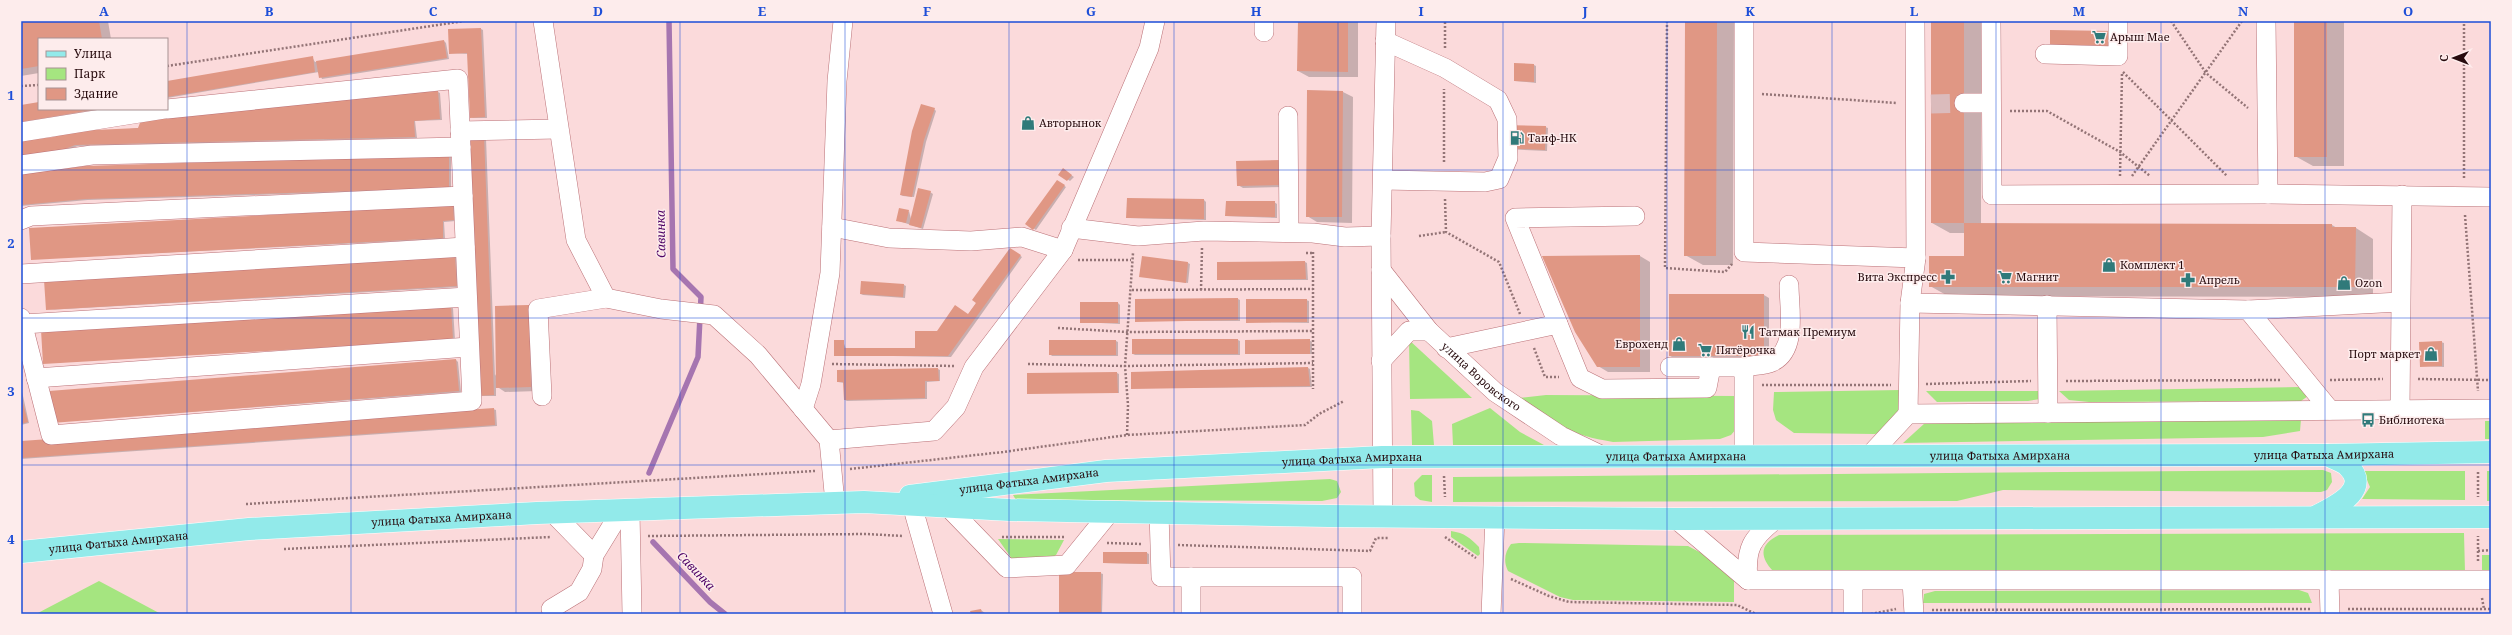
<svg xmlns="http://www.w3.org/2000/svg" width="2512" height="635" font-family="'Noto Serif',serif">
<rect width="100%" height="100%" fill="#fbdadb"/>
<path fill="#a5e580" d="M1409,340l63,58 -62,1z
M2300,387l8,9 -7,5 -212,1 -20,-2 -10,-9z
M1901,390c0,19 -6,39 -26,44l-81,-1 -18,-13 -3,-10 1,-18z
M1926,391h116l-2,8 -12,2 -91,1z
M1546,395l190,1v33l-5,6 -11,4 -107,3c-45,-7 -58,-18 -94,-44z
M1490,408l30,24 24,13h-91l-1,-21z
M1411,410l8,1 13,10 2,24h-22z
M2301,419l-1,12 -37,6 -360,6 22,-20z
M2485,421h6v18h-6z
M2323,470l8,3 1,9 -5,8 -6,2 -318,-2 -46,11 -504,1v-25z
M2363,471h102v29l-103,-1 8,-12z
M2487,471h4v30h-4z
M1422,475h10v27l-12,-2 -5,-4 -1,-13z
M1330,479l7,2 4,11 -4,6 -15,3 -306,-1 -3,-5z
M1451,531c14,2 19,7 28,16l1,7 -2,2 -27,-19z
M2464,533l1,39 -692,-1c-14,-15 -13,-27 6,-36z
M998,539l66,1 -8,15 -17,10 -27,-6z
M1519,543l169,3 17,9 29,25v22l-161,-2 -13,-3 -52,-26c-5,-10 -3,-19 3,-27z
M2482,555h9v17h-9z
M99,581l62,33h-125z
M2299,590l9,3 4,10h-389l1,-9 11,-3z"/>
<path fill="#0003" d="M21,21h87l3,18h-72v34l-18,3z
M1299,21h59v56h-49l-11,-6z
M1686,21h48l-1,244h-30l-18,-10z
M1932,21h49v203l351,1 5,3h19l17,11v58l-425,-1 -18,-10 35,-29v-24h-15l-18,-10z
M2295,21h49v145h-31l-18,-10z
M481,29l2,1 4,88h-14l-2,-1 -3,-63 -18,-1 -1,-23z
M444,41l2,2 3,16 -127,20 -3,-7 -152,26v-16l145,-25 3,5z
M1534,65l2,1v17l-21,-2z
M438,92l2,1 2,27 -27,1 2,17 -339,8 -22,8 -35,-12z
M1343,92l10,5 -1,126 -35,-1 -10,-6z
M39,103v6h65l-83,14v-17z
M934,109l2,2 -10,31 -12,55 -11,-1 -2,-1z
M1545,127l3,1 -1,23 -43,-2z
M468,138h18l9,238 33,-70 8,5 2,80 -33,1 -9,-6v10h-16z
M448,156l3,1v32l-363,11 -67,6v-31z
M1237,162l48,25 -42,1 -5,-3z
M1065,171l9,6 -4,4 -10,-7z
M1059,182l7,5 -30,43 -9,-6z
M930,192l3,2 -10,35 -24,-8 10,-10 2,8z
M1128,199l76,1 2,2v18l-76,-2 -2,-1z
M1274,202l3,2v14l-51,-2z
M453,206l2,2 1,13 -12,1 1,17 -413,20z
M1012,250l10,7 -71,100 -116,-2 8,-14 3,8h70l21,-17 31,-17z
M1640,256l10,6v110h-42l-10,-6z
M455,257l2,1 2,29 -412,23z
M1305,262l2,1 1,17h-90v-17z
M1188,263l2,1 -2,19 -48,-7z
M862,282l42,3 2,1 -1,12 -42,-3 -2,-1z
M1670,295h94l5,3v61h-93l-6,-3z
M1238,299l2,1v21h-104z
M1306,300l3,1v22l-62,-1z
M1118,303l2,2v19l-39,-2z
M451,306l2,2 2,32 -411,23z
M1133,340h105l2,1v14h-105l-2,-1z
M1309,340l3,2v12h-66z
M1050,341h66l2,1v14h-66l-2,-2z
M2441,342l3,1v24l-23,-1z
M456,360l2,2 3,30 -408,30z
M1308,368l2,1 2,18 -180,1v-15z
M938,369l2,1v11l-13,1v17l-80,2 -2,-1 -1,-17 -6,-1z
M1117,373l2,1v19h-91z
M21,387l8,36 -8,2z
M493,409l3,1 1,16 -476,33v-17z
M1147,553l2,1v10l-45,-1z
M1100,573l3,1 -1,40h-42z
M981,610l5,4h-14z"/>
<g fill="none" stroke-linecap="round" stroke-linejoin="round">
<path stroke="#a675b0" stroke-width="5.5" d="M649,473l49,-116 3,-60 -28,-28 -4,-248
M653,542l57,60 15,12"/>
</g>
<path fill="#e09784" d="M21,21h78l3,18h-63v27l-18,3z
M1298,21h50v51l-51,-1z
M1685,21h32l-1,235h-32z
M1931,21h33v202h-33z
M2294,21h33v136h-33z
M481,28l4,89 -15,1 -3,-65 -18,1 -1,-25z
M2050,30l61,1v15l-61,-1z
M444,40l3,18 -128,20 -3,-17z
M313,56l2,16 -148,25v-16z
M1514,63l20,1v18l-20,-1z
M1307,90l36,1 -1,126h-36z
M438,91l2,28 -26,2 1,16 -340,8 -22,9 -32,2v-15l32,-4 20,-6 65,-3 3,-8 201,-24z
M39,102v7l53,1 -71,12v-17z
M921,104l14,4 -11,32 -12,57 -12,-2 12,-64z
M1500,125l46,1 -1,24 -45,-2z
M484,136l10,259 -17,1 -10,-259z
M449,155v33l-364,11 -64,6v-31l64,-8z
M1280,160l1,25 -44,1 -1,-25z
M1063,168l9,7 -5,6 -9,-6z
M1057,180l8,5 -32,45 -8,-6z
M918,188l13,3 -10,37 -12,-3z
M1127,198l77,1v20l-78,-1z
M1226,201h49v16l-50,-1z
M453,205l1,15 -11,1v17l-412,22 -2,-32z
M899,208l10,2 -3,13 -10,-2z
M1964,223l368,1v3h24l-1,60h-426v-31h35z
M1010,248l11,7 -73,101h-114v-16h10v8h71v-17h22l18,-26 13,9 8,-11 -4,-3z
M1640,255v112h-43l-22,-35 -33,-76z
M455,256l2,30 -411,24 -2,-30z
M1142,256l46,6 -2,21 -47,-6z
M1305,261l1,18 -89,1v-18z
M861,281l43,3 -1,13 -43,-3z
M1669,294h95v62h-95z
M1238,298v22l-103,2v-23z
M1246,299h61v23l-61,1z
M1080,302h38v21h-38z
M451,305l2,35 -410,24 -2,-34z
M529,305l2,82 -35,1 -1,-82z
M1132,339h106v15h-106z
M1310,339v15h-65v-14z
M1049,340h67v15h-67z
M2442,341v25l-22,1 -1,-25z
M456,359l3,32 -407,32 -3,-32z
M1308,367l2,19 -179,3v-17z
M938,368l1,13h-14v17l-81,2 -1,-18h-6v-12z
M1117,372l1,21 -91,1v-21z
M21,396l7,26 -7,2z
M494,408l1,17 -474,33v-17z
M1103,552h44v12l-44,-1z
M1059,572h42v42h-42z
M981,609l1,5h-11l-1,-3z"/>
<g fill="none" stroke-linecap="round" stroke-linejoin="round">
<path stroke="#dbbbbc" stroke-width="19" stroke-dasharray="19 10" stroke-linecap="butt" d="M1931,104l33,-1"/>
<defs>
<g id="minor">
<path d="M543,21l33,219 30,58 55,11 53,6 44,40 71,85 6,63"/>
<path d="M1744,21v231l172,6"/>
<path d="M1991,21l1,174 276,-1 223,3"/>
<path d="M2266,21l2,173"/>
<path d="M1264,32v-11"/>
<path d="M2045,54l73,2v-35"/>
<path d="M1964,103h27"/>
<path d="M1288,116l1,116"/>
<path d="M460,131l98,-2"/>
<path d="M21,132l143,-23"/>
<path d="M21,165l71,-10 369,-8"/>
<path d="M1383,180l102,2 14,-3 9,-21 -1,-39 -9,-19 -53,-32 -60,-27"/>
<path d="M21,220l10,-4 432,-20"/>
<path d="M832,227l57,11 82,3 51,-4 41,13"/>
<path d="M1071,228l67,8 66,-5 109,2 32,4 36,-1"/>
<path id="s1" d="M1381,270l48,61 66,61 66,44 42,20"/>
<path d="M21,274l444,-27"/>
<path d="M1910,303l338,7 82,100"/>
<path d="M2047,305l1,108"/>
<path d="M2248,310l152,-8"/>
<path d="M21,318l30,117 421,-34 -14,-322 -291,30"/>
<path d="M23,324l444,-27"/>
<path d="M1558,324l-43,-106 120,-2"/>
<path d="M1446,348l112,-24 22,54 22,11 105,-1 4,-21"/>
<path d="M1381,361l28,-30h20"/>
<path d="M1670,367h74"/>
<path d="M36,378l433,-31"/>
<path d="M542,396l-4,-87 68,-11"/>
<path d="M803,409l8,-25 19,-111 7,-192 6,-60"/>
<path d="M2400,410l2,-215"/>
<path d="M1908,414l2,-111 6,-45 -1,-237"/>
<path d="M829,440l105,-9 22,-24 18,-40 89,-117 86,-202 6,-27"/>
<path d="M1744,456v-89c8,-2 20,-1 28,-5 26,-12 17,-54 17,-77"/>
<path d="M1869,456l39,-42 583,-5"/>
<path d="M912,505l31,109"/>
<path d="M949,508l58,60 60,-3 43,-53"/>
<path d="M630,511l2,103"/>
<path d="M553,513l41,42"/>
<path d="M1159,513l2,64h191v37"/>
<path d="M1383,517l-2,-281 5,-215"/>
<path d="M1676,519l72,61h743"/>
<path d="M1191,577v37"/>
<path d="M1748,580c-3,-32 4,-42 28,-61"/>
<path d="M2329,580l1,34"/>
<path d="M1853,581v33"/>
<path d="M1912,581l2,33"/>
<path d="M551,609l28,-17 13,-23 2,-14 27,-44"/>
<path d="M1491,614l4,-97"/>
</g>
<g id="major">
<path id="s2" d="M910,496l196,-25 276,-14 945,-2 164,-3"/>
<path d="M2317,516c17,-9 56,-26 30,-51 -5,-4 -14,-7 -20,-10"/>
<path id="s3" d="M21,552l228,-23 288,-16 327,-11 146,8 319,6 347,3 815,-2"/>
</g>
</defs>
<use href="#minor" stroke="#bb7177" stroke-width="20"/>
<use href="#major" stroke="#fff" stroke-width="23"/>
<path stroke="#937476" stroke-width="2.5" stroke-dasharray="2 2" stroke-linecap="butt" d="M1667,21l-2,247 60,4 7,-8
M2171,21l35,52 42,35
M1445,48v-27
M167,66l297,-45
M2123,72l104,104
M21,86l18,-1
M1762,94l135,9
M2010,111h37l73,41 30,24
M1444,162v-73
M2120,176l2,-103
M2132,176l110,-155
M2464,178v-157
M1445,199l1,33 53,30 21,52
M2465,215l13,176
M1419,236l27,-4
M1313,252v137
M1306,253h7
M1078,260h53
M1132,290l181,-1
M1201,290l1,-42
M1058,328l69,4 186,-1
M1534,348l11,29h14
M832,364l123,2
M1028,364l97,2 188,-3
M2418,379l73,1
M2330,380l53,-1
M2066,381l215,-1
M1926,384l105,-3
M1762,385h129
M1127,435l1,-30 -3,-39 8,-113
M850,469l153,-17 124,-17 178,-10 14,-11 25,-13
M2478,472v25
M1444,476l1,21
M246,504l569,-33
M648,536l218,-2 37,2
M1002,537h63
M1445,537l31,21
M1107,543l35,1
M1178,545l192,6 6,-13h12
M284,549l267,-12
M2478,551l13,-1
M2478,561v-25
M1511,579l38,17 20,6 168,3 19,9
M2482,598l2,11
M2348,609h143
M1932,610l379,-1
M1871,614l25,-5"/>
<use href="#minor" stroke="#fff" stroke-width="19"/>
<use href="#major" stroke="#92eaea" stroke-width="22"/>
</g>
<path fill="none" stroke="#1d4ed8" stroke-width="1" stroke-opacity="0.55" d="M187,21v593M351,21v593M516,21v593M680,21v593M845,21v593M1009,21v593M1174,21v593M1338,21v593M1503,21v593M1667,21v593M1832,21v593M1996,21v593M2161,21v593M2325,21v593M21,170h2470M21,318h2470M21,465h2470"/>
<defs>
<symbol id="supermarket-bare" viewBox="-9 -9 18 18"><path d="M-6-5.5h2.5l.6 2H6L4.5 2H-2.5L-4.4-4H-6ZM-1.5 3.2a1.3 1.3 0 1 0 .1 0ZM3 3.2a1.3 1.3 0 1 0 .1 0Z" fill="#307a7a" stroke="#fdecec" stroke-width="2.5" paint-order="stroke"/></symbol>
<symbol id="shop-bare" viewBox="-9 -9 18 18"><path d="M-5-2.5h2.3a2.7 3.5 0 0 1 5.4 0H5L5.5 6h-11ZM-1.5-2.5h3a1.5 2.3 0 0 0-3 0Z" fill="#307a7a" stroke="#fdecec" stroke-width="2.5" paint-order="stroke"/></symbol>
<symbol id="fuel-bare" viewBox="-9 -9 18 18"><path d="M-5.5-6h7V0h2V4h1.3V-2.5L3-4.5l.8-.8L6-3V5H2.5V1h-1V6h-7ZM-4.2-4.7v3.2H.2V-4.7Z" fill="#307a7a" stroke="#fdecec" stroke-width="2.5" paint-order="stroke"/></symbol>
<symbol id="pharmacy-bare" viewBox="-9 -9 18 18"><path d="M-2-6h4v4h4v4h-4v4h-4v-4h-4v-4h4Z" fill="#307a7a" stroke="#fdecec" stroke-width="2.5" paint-order="stroke"/></symbol>
<symbol id="restaurant-bare" viewBox="-9 -9 18 18"><path d="M-5-6h1v4h1v-4h1v4h1v-4h1v5L-1.5 .5V6h-2V.5L-5-1ZM5-6V6H3V1.5H1.5Q1.5-4 5-6Z" fill="#307a7a" stroke="#fdecec" stroke-width="2.5" paint-order="stroke"/></symbol>
<symbol id="bus-bare" viewBox="-9 -9 18 18"><path d="M-5-6H5V4H4V6H2V4H-2V6H-4V4H-5ZM-3.5-4V0h7V-4ZM-3.5 1.2v1.5H-2V1.2ZM2 1.2v1.5H3.5V1.2Z" fill="#307a7a" stroke="#fdecec" stroke-width="2.5" paint-order="stroke"/></symbol>
</defs>
<g fill-rule="evenodd">
<use href="#supermarket-bare" x="2089" y="27" width="20" height="20"/>
<use href="#shop-bare" x="1018" y="113" width="20" height="20"/>
<use href="#fuel-bare" x="1507" y="128" width="20" height="20"/>
<use href="#shop-bare" x="2099" y="255" width="20" height="20"/>
<use href="#pharmacy-bare" x="1938" y="267" width="20" height="20"/>
<use href="#supermarket-bare" x="1995" y="267" width="20" height="20"/>
<use href="#pharmacy-bare" x="2178" y="270" width="20" height="20"/>
<use href="#shop-bare" x="2334" y="273" width="20" height="20"/>
<use href="#restaurant-bare" x="1738" y="322" width="20" height="20"/>
<use href="#shop-bare" x="1669" y="334" width="20" height="20"/>
<use href="#supermarket-bare" x="1695" y="340" width="20" height="20"/>
<use href="#shop-bare" x="2421" y="344" width="20" height="20"/>
<use href="#bus-bare" x="2358" y="410" width="20" height="20"/>
</g>
<g text-anchor="middle" stroke-width="3" stroke-linejoin="round" paint-order="stroke">
<g font-size="11" fill="#270b0e" stroke="#fdecec" text-anchor="start">
<text x="2110" y="41">Арыш Мае</text>
<text x="1039" y="127">Авторынок</text>
<text x="1528" y="142">Таиф-НК</text>
<text x="2120" y="269">Комплект 1</text>
<text x="1937" y="281" text-anchor="end">Вита Экспресс</text>
<text x="2016" y="281">Магнит</text>
<text x="2199" y="284">Апрель</text>
<text x="2355" y="287">Ozon</text>
<text x="1759" y="336">Татмак Премиум</text>
<text x="1668" y="348" text-anchor="end">Еврохенд</text>
<text x="1716" y="354">Пятёрочка</text>
<text x="2420" y="358" text-anchor="end">Порт маркет</text>
<text x="2379" y="424">Библиотека</text>
</g>
<g font-size="11" fill="#270b0e" stroke="#fdecec">
<text dy="4" stroke="none"><textPath href="#s1" startOffset="147">улица Воровского</textPath></text>
<text dy="4" stroke="none"><textPath href="#s2" startOffset="1416">улица Фатыха Амирхана</textPath></text>
<text dy="4" stroke="none"><textPath href="#s2" startOffset="1092">улица Фатыха Амирхана</textPath></text>
<text dy="4" stroke="none"><textPath href="#s2" startOffset="768">улица Фатыха Амирхана</textPath></text>
<text dy="4" stroke="none"><textPath href="#s2" startOffset="444">улица Фатыха Амирхана</textPath></text>
<text dy="4" stroke="none"><textPath href="#s2" startOffset="120">улица Фатыха Амирхана</textPath></text>
<text dy="4" stroke="none"><textPath href="#s3" startOffset="422">улица Фатыха Амирхана</textPath></text>
<text dy="4" stroke="none"><textPath href="#s3" startOffset="98">улица Фатыха Амирхана</textPath></text>
</g>
<g font-size="12" font-style="italic" fill="#4d0265" stroke="#fdecec">
<text transform="translate(661 234) rotate(-91)" y="4">Савинка</text>
<text transform="translate(696 571) rotate(46)" y="4">Савинка</text>
</g>
</g>
<rect width="2512" height="635" fill="none" stroke="#fdecec" stroke-width="44"/>
<rect x="38" y="38" width="130" height="72" fill="#fdecec" stroke="#a79293"/>
<rect x="46" y="51" width="20" height="6" fill="#92eaea" stroke="#a79293"/>
<text x="74" y="58" font-size="12" fill="#270b0e">Улица</text>
<rect x="46" y="68" width="20" height="12" fill="#a5e580" stroke="#a79293"/>
<text x="74" y="78" font-size="12" fill="#270b0e">Парк</text>
<rect x="46" y="88" width="20" height="12" fill="#e09784" stroke="#a79293"/>
<text x="74" y="98" font-size="12" fill="#270b0e">Здание</text>
<g transform="translate(2454 58) rotate(270)" stroke="#fdecec" stroke-width="3" paint-order="stroke">
<path d="M0-3L7 15L0 10L-7 15Z" fill="#270b0e"/>
<text y="-6" font-size="11" font-weight="bold" text-anchor="middle" fill="#270b0e">С</text>
</g>
<rect x="22" y="22" width="2468" height="591" fill="none" stroke="#1d4ed8" stroke-width="1.5"/>
<g font-size="13" text-anchor="middle" font-weight="bold" fill="#1d4ed8">
<text x="104" y="16">A</text>
<text x="269" y="16">B</text>
<text x="433" y="16">C</text>
<text x="598" y="16">D</text>
<text x="762" y="16">E</text>
<text x="927" y="16">F</text>
<text x="1091" y="16">G</text>
<text x="1256" y="16">H</text>
<text x="1421" y="16">I</text>
<text x="1585" y="16">J</text>
<text x="1750" y="16">K</text>
<text x="1914" y="16">L</text>
<text x="2079" y="16">M</text>
<text x="2243" y="16">N</text>
<text x="2408" y="16">O</text>
<text x="11" y="100">1</text>
<text x="11" y="248">2</text>
<text x="11" y="396">3</text>
<text x="11" y="544">4</text>
</g>
</svg>
